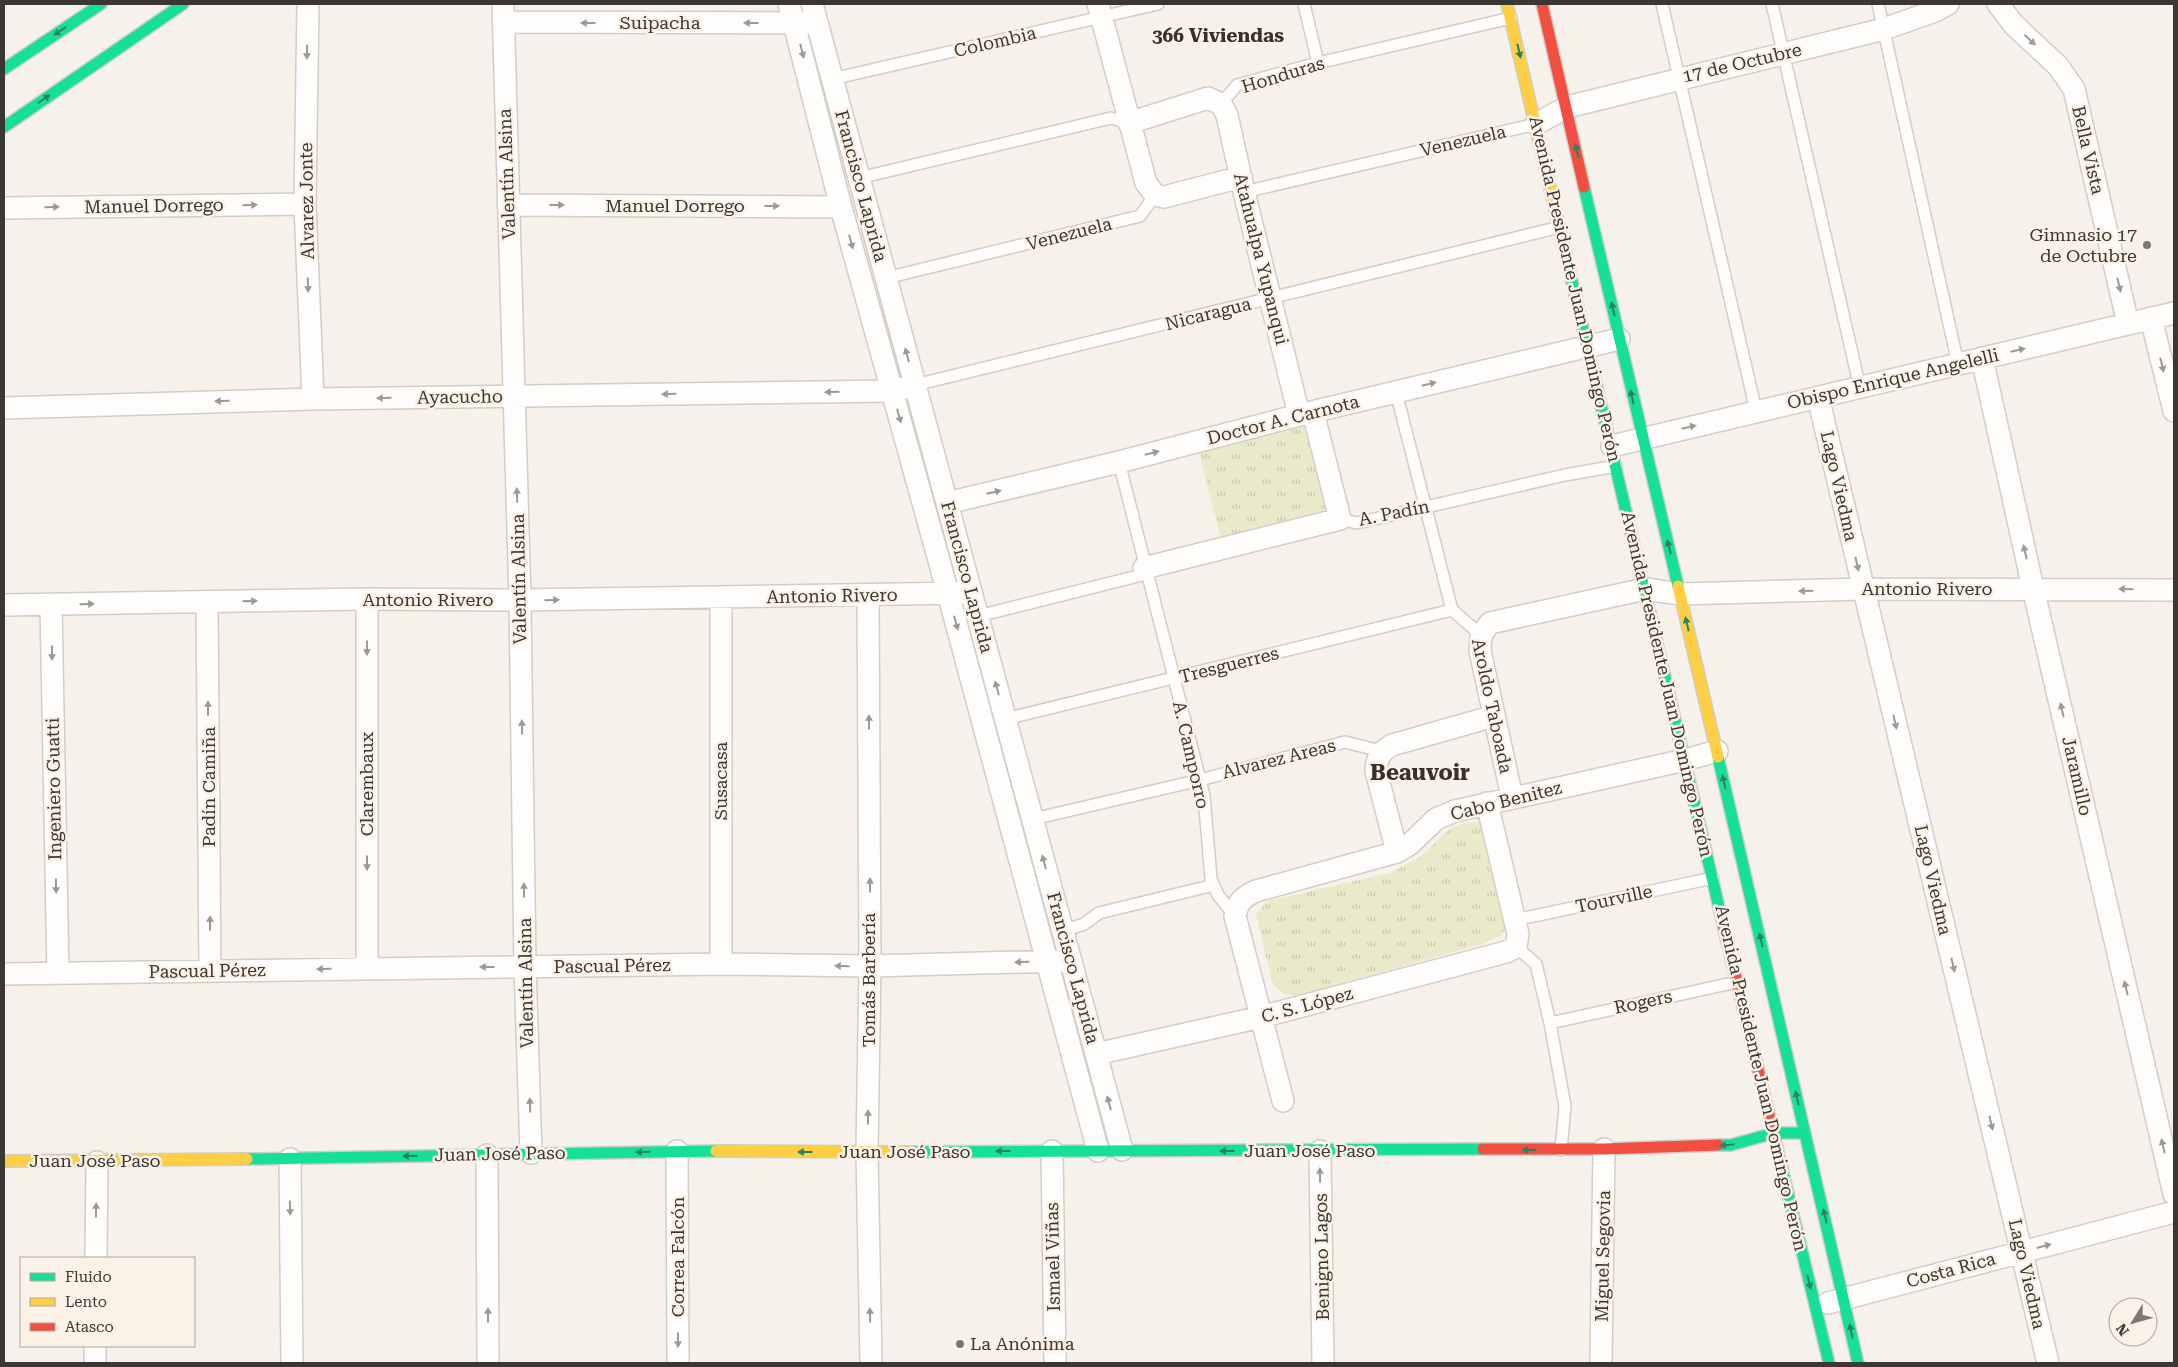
<svg xmlns="http://www.w3.org/2000/svg" width="2178" height="1367" font-family="'Roboto Serif',serif">
<defs>
<pattern id="grass-tufts" width="24" height="20" patternUnits="userSpaceOnUse" patternTransform="scale(1.25)"><rect width="24" height="20" fill="#e8eac9"/><path d="M3 7l-1-3M5 7V3M7 7l1-3M15 17l-1-3M17 17v-4M19 17l1-3" fill="none" stroke="#c8c9ad"/></pattern>
</defs>
<rect width="100%" height="100%" fill="#f6f1eb"/>
<path fill="url(#grass-tufts)" d="M1303,423l23,90 -105,26 -23,-90z
M1480,822l5,6 23,99 -8,9 -18,8 -187,52c-12,-2 -17,-5 -23,-15l-16,-67 12,-13 122,-28 30,-16 30,-28 14,-6z"/>
<g fill="none" stroke-linecap="round" stroke-linejoin="round">
<defs>
<path id="lane" d="M1304,4l14,59
M1662,4l94,407
M1772,4l88,384
M1878,4l80,360
M832,79l326,-75
M1221,104l16,-19 81,-22 193,-45
M859,178l252,-60 18,5
M1244,192l292,-68
M886,278l254,-62 15,-21
M915,385l645,-158
M1396,392l56,218 29,25
M1119,462l81,318 4,16 7,83 7,16 17,21
M1340,519l17,4 208,-48 51,-9
M978,616l168,-42
M1005,719l447,-109
M1033,819l167,-39 145,-38 36,9
M1515,920l198,-42
M1063,931l21,-7 15,-11 115,-28
M1516,947l20,17 14,59 15,83 -4,44
M1550,1023l187,-41"/>
<path id="street" d="M308,4l-3,200 8,195
M503,4l17,596 5,367 6,186
M789,4l52,203 107,386 150,558
M812,4l310,1146
M1098,4l48,179 9,12 9,2 77,-20
M1998,4l16,21 44,41 16,23 54,235
M503,22l304,1
M1129,123l79,-25 13,6 6,11 17,77 55,223
M1536,124l31,-17 317,-78 51,-18 13,-7
M508,205l333,2
M4,208l301,-4
M2151,318l23,93
M1982,358l51,230 141,606
M1818,397l230,966
M4,408l309,-9 579,-8 13,-3
M1612,446l562,-133
M947,503l172,-41 180,-47 320,-76
M1144,568l196,-49 -27,-107
M868,596l2,370 -3,186 4,211
M721,598v366
M367,599v369
M207,602l3,369
M4,605l363,-6 153,1 441,-7
M51,605l7,368
M1512,797l-32,-146 1,-16 9,-12 155,-34 35,5 183,-5 311,1
M1397,852l-21,-81c1,-14 4,-19 16,-26l102,-29
M4,974l717,-10 149,2 190,-5
M1096,1054l165,-37 245,-65 10,-5 2,-13 -31,-131
M1283,1101l-48,-185c3,-15 8,-19 21,-25l141,-39 12,-7 27,-26 19,-8 230,-51 32,-9
M677,1151l1,212
M1052,1151l3,212
M1320,1151l3,212
M487,1155l1,208
M290,1159l2,204
M96,1258l1,-96
M1828,1303l346,-91
M95,1363v-17
M1601,1363l3,-214"/>
<path id="fast" d="M4,69l97,-65
M4,127l179,-123
M1584,187l94,399
M1569,269l153,651
M1718,757l140,606
M1718,1145h13l43,-12h31
M912,1152l571,-3
M247,1159l469,-8
M1782,1169l47,194"/>
<path id="slow" d="M1507,4l62,265
M1678,586l40,171
M716,1151l196,1
M4,1161l243,-2"/>
<path id="jam" d="M1542,4l42,183
M1722,920l60,249
M1483,1149h121l114,-4"/>
</defs>
<use href="#lane" stroke="#d1cdc8" stroke-width="14"/>
<use href="#street" stroke="#d1cdc8" stroke-width="24"/>
<use href="#fast" stroke="#d1cdc8" stroke-width="14"/>
<use href="#slow" stroke="#d1cdc8" stroke-width="14"/>
<use href="#jam" stroke="#d1cdc8" stroke-width="14"/>
<use href="#lane" stroke="#fefdfc" stroke-width="11"/>
<use href="#street" stroke="#fefdfc" stroke-width="21"/>
<use href="#fast" stroke="#16e098" stroke-width="11"/>
<use href="#slow" stroke="#ffcf43" stroke-width="11"/>
<use href="#jam" stroke="#f24e42" stroke-width="11"/>
</g>
<defs><path id="oneway-solid" d="M-6-.8H1V-3.2L6.5 0L1 3.2V.8H-6Z" transform="scale(1.25)"/></defs>
<g fill="#9c9a98">
<use href="#oneway-solid" transform="translate(588 23) rotate(-180)"/>
<use href="#oneway-solid" transform="translate(751 23) rotate(-180)"/>
<use href="#oneway-solid" transform="translate(2030 40) rotate(43)"/>
<use href="#oneway-solid" transform="translate(802 51) rotate(76)"/>
<use href="#oneway-solid" transform="translate(307 52) rotate(91)"/>
<use href="#oneway-solid" transform="translate(250 205) rotate(-1)"/>
<use href="#oneway-solid" transform="translate(557 205)"/>
<use href="#oneway-solid" transform="translate(772 206)"/>
<use href="#oneway-solid" transform="translate(52 207) rotate(-1)"/>
<use href="#oneway-solid" transform="translate(851 242) rotate(75)"/>
<use href="#oneway-solid" transform="translate(308 285) rotate(88)"/>
<use href="#oneway-solid" transform="translate(2119 285) rotate(77)"/>
<use href="#oneway-solid" transform="translate(2018 350) rotate(-13)"/>
<use href="#oneway-solid" transform="translate(907 355) rotate(-105)"/>
<use href="#oneway-solid" transform="translate(2162 365) rotate(76)"/>
<use href="#oneway-solid" transform="translate(1429 384) rotate(-14)"/>
<use href="#oneway-solid" transform="translate(832 392) rotate(179)"/>
<use href="#oneway-solid" transform="translate(669 394) rotate(179)"/>
<use href="#oneway-solid" transform="translate(384 398) rotate(179)"/>
<use href="#oneway-solid" transform="translate(222 401) rotate(178)"/>
<use href="#oneway-solid" transform="translate(899 416) rotate(75)"/>
<use href="#oneway-solid" transform="translate(1689 427) rotate(-13)"/>
<use href="#oneway-solid" transform="translate(1152 453) rotate(-14)"/>
<use href="#oneway-solid" transform="translate(994 492) rotate(-13)"/>
<use href="#oneway-solid" transform="translate(517 495) rotate(-92)"/>
<use href="#oneway-solid" transform="translate(2025 552) rotate(-103)"/>
<use href="#oneway-solid" transform="translate(1857 564) rotate(77)"/>
<use href="#oneway-solid" transform="translate(2126 589) rotate(-179)"/>
<use href="#oneway-solid" transform="translate(1806 591) rotate(178)"/>
<use href="#oneway-solid" transform="translate(552 600) rotate(-1)"/>
<use href="#oneway-solid" transform="translate(250 601) rotate(-1)"/>
<use href="#oneway-solid" transform="translate(87 604) rotate(-1)"/>
<use href="#oneway-solid" transform="translate(956 623) rotate(75)"/>
<use href="#oneway-solid" transform="translate(367 648) rotate(90)"/>
<use href="#oneway-solid" transform="translate(52 653) rotate(89)"/>
<use href="#oneway-solid" transform="translate(997 688) rotate(-105)"/>
<use href="#oneway-solid" transform="translate(208 708) rotate(-90)"/>
<use href="#oneway-solid" transform="translate(2062 710) rotate(-103)"/>
<use href="#oneway-solid" transform="translate(869 722) rotate(-90)"/>
<use href="#oneway-solid" transform="translate(1895 722) rotate(77)"/>
<use href="#oneway-solid" transform="translate(522 727) rotate(-91)"/>
<use href="#oneway-solid" transform="translate(1044 862) rotate(-105)"/>
<use href="#oneway-solid" transform="translate(367 863) rotate(90)"/>
<use href="#oneway-solid" transform="translate(870 885) rotate(-90)"/>
<use href="#oneway-solid" transform="translate(56 886) rotate(89)"/>
<use href="#oneway-solid" transform="translate(524 890) rotate(-91)"/>
<use href="#oneway-solid" transform="translate(210 923) rotate(-90)"/>
<use href="#oneway-solid" transform="translate(1022 962) rotate(178)"/>
<use href="#oneway-solid" transform="translate(1953 965) rotate(77)"/>
<use href="#oneway-solid" transform="translate(842 966) rotate(-179)"/>
<use href="#oneway-solid" transform="translate(487 967) rotate(180)"/>
<use href="#oneway-solid" transform="translate(324 969) rotate(179)"/>
<use href="#oneway-solid" transform="translate(2126 988) rotate(-103)"/>
<use href="#oneway-solid" transform="translate(1109 1103) rotate(-105)"/>
<use href="#oneway-solid" transform="translate(530 1105) rotate(-92)"/>
<use href="#oneway-solid" transform="translate(868 1117) rotate(-89)"/>
<use href="#oneway-solid" transform="translate(1991 1123) rotate(77)"/>
<use href="#oneway-solid" transform="translate(2163 1146) rotate(-103)"/>
<use href="#oneway-solid" transform="translate(1320 1175) rotate(-91)"/>
<use href="#oneway-solid" transform="translate(290 1208) rotate(89)"/>
<use href="#oneway-solid" transform="translate(96 1210) rotate(-89)"/>
<use href="#oneway-solid" transform="translate(2044 1246) rotate(-15)"/>
<use href="#oneway-solid" transform="translate(488 1315) rotate(-90)"/>
<use href="#oneway-solid" transform="translate(870 1315) rotate(-91)"/>
<use href="#oneway-solid" transform="translate(678 1340) rotate(90)"/>
</g>
<g fill="#2a8360">
<use href="#oneway-solid" transform="translate(60 31) rotate(146)"/>
<use href="#oneway-solid" transform="translate(1519 51) rotate(77)"/>
<use href="#oneway-solid" transform="translate(44 99) rotate(-35)"/>
<use href="#oneway-solid" transform="translate(1577 151) rotate(-103)"/>
<use href="#oneway-solid" transform="translate(1613 309) rotate(-103)"/>
<use href="#oneway-solid" transform="translate(1632 397) rotate(-103)"/>
<use href="#oneway-solid" transform="translate(1669 547) rotate(-104)"/>
<use href="#oneway-solid" transform="translate(1687 624) rotate(-103)"/>
<use href="#oneway-solid" transform="translate(1724 782) rotate(-103)"/>
<use href="#oneway-solid" transform="translate(1761 940) rotate(-103)"/>
<use href="#oneway-solid" transform="translate(1797 1098) rotate(-103)"/>
<use href="#oneway-solid" transform="translate(1727 1145) rotate(174)"/>
<use href="#oneway-solid" transform="translate(1529 1150) rotate(180)"/>
<use href="#oneway-solid" transform="translate(1003 1151) rotate(180)"/>
<use href="#oneway-solid" transform="translate(1227 1151) rotate(-180)"/>
<use href="#oneway-solid" transform="translate(643 1152) rotate(179)"/>
<use href="#oneway-solid" transform="translate(805 1152) rotate(-180)"/>
<use href="#oneway-solid" transform="translate(410 1156) rotate(179)"/>
<use href="#oneway-solid" transform="translate(1825 1216) rotate(-103)"/>
<use href="#oneway-solid" transform="translate(1809 1282) rotate(76)"/>
<use href="#oneway-solid" transform="translate(1851 1331) rotate(-102)"/>
</g>
<g fill="#7c7873" stroke="#fbf1e7" stroke-width="2">
<circle cx="2147" cy="245" r="5"/>
<circle cx="960" cy="1344" r="5"/>
</g>
<g text-anchor="middle" stroke-width="5" stroke-linejoin="round" paint-order="stroke">
<g font-size="18" fill="#3b3733" stroke="#fbf1e7">
<text x="660" y="29">Suipacha</text>
<text transform="translate(995 42) rotate(-13)" y="6">Colombia</text>
<text transform="translate(1742 63) rotate(-13)" y="6">17 de Octubre</text>
<text transform="translate(1283 75) rotate(-17)" y="6">Honduras</text>
<text transform="translate(1463 141) rotate(-13)" y="6">Venezuela</text>
<text transform="translate(2088 150) rotate(77)" y="6">Bella Vista</text>
<text transform="translate(507 174) rotate(-92)" y="6">Valentín Alsina</text>
<text transform="translate(861 186) rotate(75)" y="6">Francisco Laprida</text>
<text transform="translate(307 201) rotate(-91)" y="6">Alvarez Jonte</text>
<text transform="translate(154 206) rotate(-1)" y="6">Manuel Dorrego</text>
<text x="675" y="212">Manuel Dorrego</text>
<text transform="translate(1069 234) rotate(-14)" y="6">Venezuela</text>
<text transform="translate(1261 259) rotate(76)" y="6">Atahualpa Yupanqui</text>
<text transform="translate(1575 289) rotate(77)" y="6">Avenida Presidente Juan Domingo Perón</text>
<text transform="translate(1208 314) rotate(-14)" y="6">Nicaragua</text>
<text transform="translate(1893 379) rotate(-13)" y="6">Obispo Enrique Angelelli</text>
<text transform="translate(460 397) rotate(-1)" y="6">Ayacucho</text>
<text transform="translate(1283 420) rotate(-14)" y="6">Doctor A. Carnota</text>
<text transform="translate(1839 486) rotate(77)" y="6">Lago Viedma</text>
<text transform="translate(1394 513) rotate(-11)" y="6">A. Padín</text>
<text transform="translate(967 577) rotate(75)" y="6">Francisco Laprida</text>
<text transform="translate(519 579) rotate(-91)" y="6">Valentín Alsina</text>
<text x="1927" y="595">Antonio Rivero</text>
<text transform="translate(832 596) rotate(-1)" y="6">Antonio Rivero</text>
<text x="428" y="606">Antonio Rivero</text>
<text transform="translate(1229 665) rotate(-14)" y="6">Tresguerres</text>
<text transform="translate(1667 684) rotate(77)" y="6">Avenida Presidente Juan Domingo Perón</text>
<text transform="translate(1492 706) rotate(78)" y="6">Aroldo Taboada</text>
<text transform="translate(1191 755) rotate(77)" y="6">A. Camporro</text>
<text transform="translate(1279 759) rotate(-14)" y="6">Alvarez Areas</text>
<text transform="translate(2077 776) rotate(77)" y="6">Jaramillo</text>
<text transform="translate(721 781) rotate(-90)" y="6">Susacasa</text>
<text transform="translate(367 784) rotate(-90)" y="6">Clarembaux</text>
<text transform="translate(209 787) rotate(-90)" y="6">Padín Camiña</text>
<text transform="translate(54 789) rotate(-91)" y="6">Ingeniero Guatti</text>
<text transform="translate(1506 801) rotate(-14)" y="6">Cabo Benitez</text>
<text transform="translate(1933 880) rotate(77)" y="6">Lago Viedma</text>
<text transform="translate(1614 899) rotate(-12)" y="6">Tourville</text>
<text transform="translate(612 966) rotate(-1)" y="6">Pascual Pérez</text>
<text transform="translate(1073 968) rotate(75)" y="6">Francisco Laprida</text>
<text transform="translate(207 971) rotate(-1)" y="6">Pascual Pérez</text>
<text transform="translate(869 980) rotate(-90)" y="6">Tomás Barbería</text>
<text transform="translate(526 983) rotate(-91)" y="6">Valentín Alsina</text>
<text transform="translate(1643 1002) rotate(-12)" y="6">Rogers</text>
<text transform="translate(1307 1005) rotate(-15)" y="6">C. S. López</text>
<text transform="translate(1761 1078) rotate(77)" y="6">Avenida Presidente Juan Domingo Perón</text>
<text x="1310" y="1157">Juan José Paso</text>
<text x="905" y="1158">Juan José Paso</text>
<text transform="translate(500 1154) rotate(-1)" y="6">Juan José Paso</text>
<text x="95" y="1167">Juan José Paso</text>
<text transform="translate(1603 1256) rotate(-89)" y="6">Miguel Segovia</text>
<text transform="translate(678 1257) rotate(-90)" y="6">Correa Falcón</text>
<text transform="translate(1053 1257) rotate(-91)" y="6">Ismael Viñas</text>
<text transform="translate(1322 1257) rotate(-91)" y="6">Benigno Lagos</text>
<text transform="translate(1951 1270) rotate(-15)" y="6">Costa Rica</text>
<text transform="translate(2027 1274) rotate(77)" y="6">Lago Viedma</text>
</g>
<g font-size="18" fill="#3b3733" stroke="#fbf1e7" text-anchor="end">
<text x="2137" y="241">Gimnasio 17<tspan x="2137" dy="21">de Octubre</tspan></text>
<text x="970" y="1350" text-anchor="start">La Anónima</text>
</g>
<g font-size="19" font-weight="bold" fill="#383029" stroke="#fbf1e7">
<text x="1218" y="42">366 Viviendas</text>
</g>
<g font-size="22" font-weight="bold" fill="#383029" stroke="#fbf1e7">
<text x="1420" y="780">Beauvoir</text>
</g>
</g>
<rect width="2178" height="1367" fill="none" stroke="#3b3733" stroke-width="10"/>
<rect x="20" y="1257" width="175" height="90" fill="#fbf1e7" stroke="#aea79f"/>
<rect x="30" y="1273" width="25" height="8" fill="#16e098" stroke="#aea79f"/>
<text x="65" y="1282" font-size="15" fill="#3b3733">Fluido</text>
<rect x="30" y="1298" width="25" height="8" fill="#ffcf43" stroke="#aea79f"/>
<text x="65" y="1307" font-size="15" fill="#3b3733">Lento</text>
<rect x="30" y="1323" width="25" height="8" fill="#f24e42" stroke="#aea79f"/>
<text x="65" y="1332" font-size="15" fill="#3b3733">Atasco</text>
<g transform="translate(2133 1322) rotate(233)"><circle r="24" fill="#fbf1e7" stroke="#aea79f"/>
<path d="M0-4L9 19L0 12L-9 19Z" fill="#7c7873"/>
<text y="-8" font-size="14" font-weight="bold" text-anchor="middle" fill="#3b3733">N</text>
</g>
</svg>
